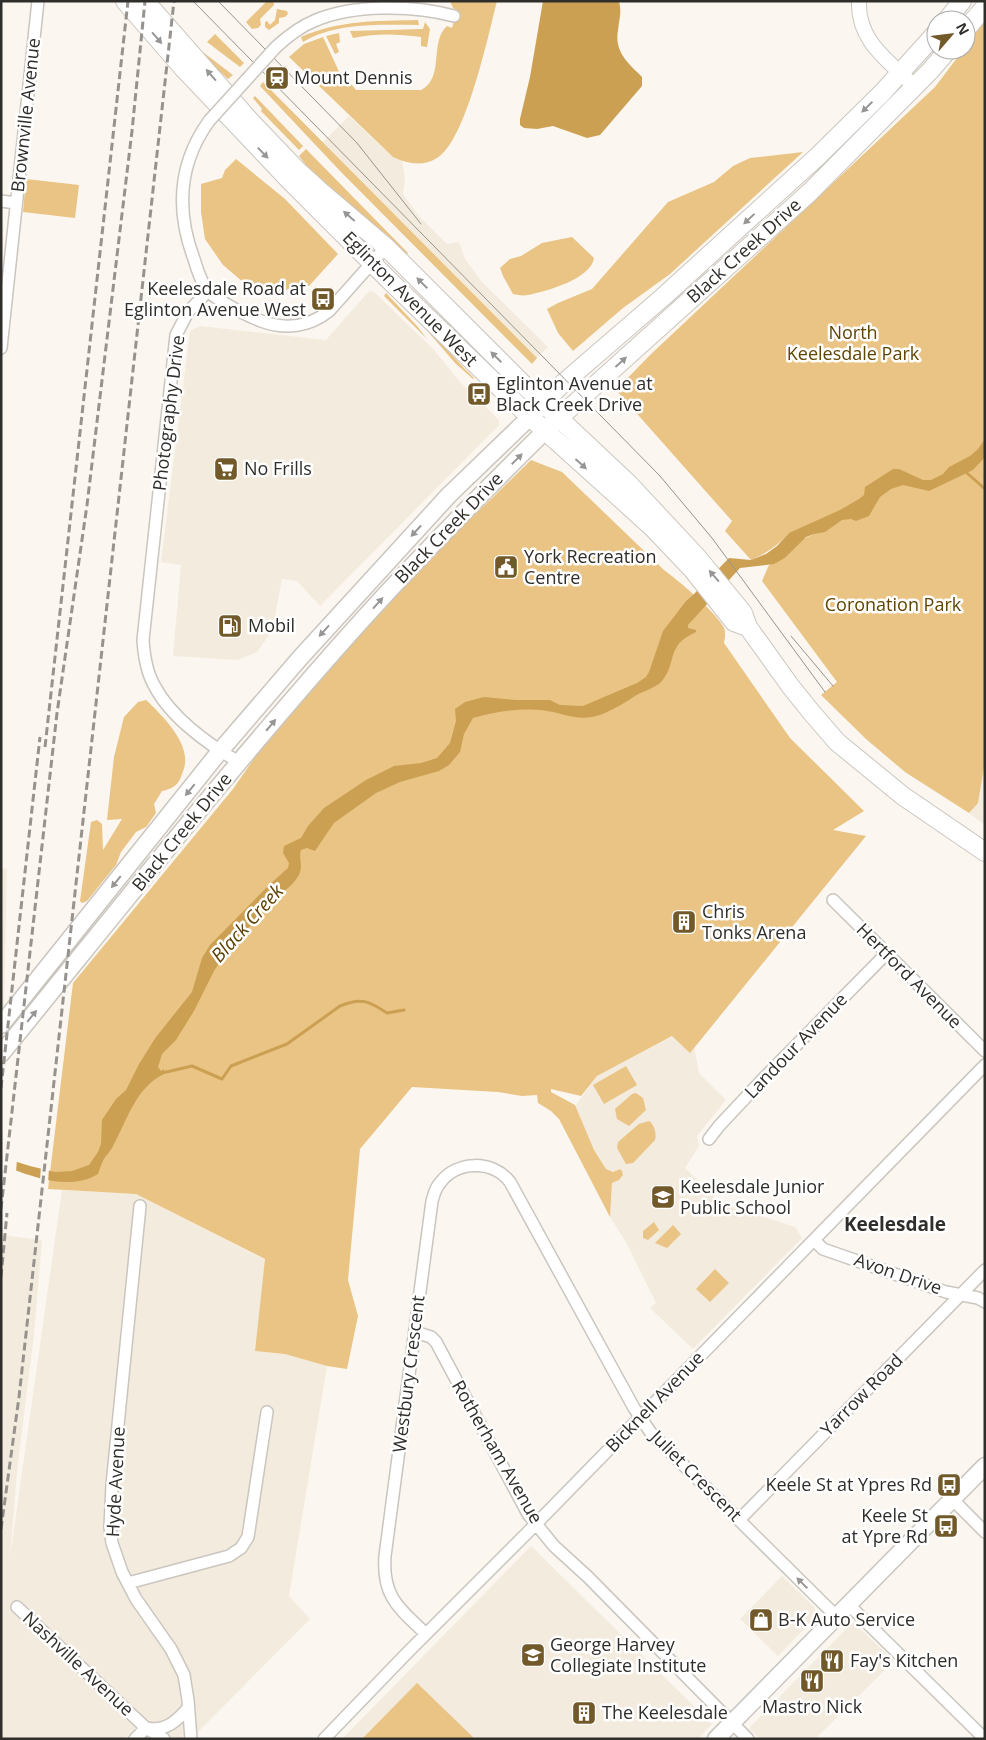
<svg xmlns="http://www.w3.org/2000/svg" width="986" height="1740" font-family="'Open Sans',sans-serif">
<rect width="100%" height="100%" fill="#fbf6ef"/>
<path fill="#f3ebdd" d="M349,116l36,34 17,11 3,17 -2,16 16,22 28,28 12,-2 6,17 18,24 65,64 -11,11 -214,-216z
M369,291l5,1 59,57 27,33 39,38v5l-179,181 -23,-25 -15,-2 -10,52 -15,21 -20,8 -64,-4 8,-91 -20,-3 29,-231 10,-5 126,14z
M985,761v64l-16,-12 9,-10z
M1,868l6,1 -3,136 -3,4z
M677,1034l17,12 5,27 27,27 -29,36 2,10 -14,22 36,35 74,24 7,11 -109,111 -43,-41 6,-5 -30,-61 -16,-25 2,-34 7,-3 4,-4 -1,-5 -2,-2 -7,3 -7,-3 -12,-19 -19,-44 22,-30z
M62,1190l74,4 129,66 -10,91 30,3 42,12 -38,230 21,23 -119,120h-46l-12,-8 -8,8h-124v-504l41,5 -8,94 -17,138 -7,85z
M531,1546l181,178 -14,15h-356z
M782,1576l32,31 2,5 -2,7 -36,37 -38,-37z
M853,1622l41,39 -79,78h-55l-11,-11z"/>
<path fill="#e9c484" d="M267,1h6l1,4 -14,14 1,6 -3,3 -6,1 -6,-7z
M450,1h47c-9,35 -31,140 -60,157 -14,9 -29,6 -44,-1l-104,-100 15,-13 19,-7 19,41 5,1 9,11h65c24,-12 8,-48 26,-64l5,2 5,-18 -4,-2z
M277,9l10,2 1,3 -3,3 -6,1v5l-10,7 -4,-3v-5l2,-1 3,4 5,-5z
M418,20l1,5c-38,0 -82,-3 -116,17l-2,-5c38,-17 77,-16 117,-17z
M985,21v740l-7,42 -9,10 -64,-41 -39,-33 -45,-44 16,-13 -75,-101 7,-16 16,-7 18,-19 11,-5 -25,-1c-12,13 -22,20 -38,27l-26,-29 7,-10 -116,-131 33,-34 286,-269 28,-37h3v-4z
M425,22l5,7 -3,18 -6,-1v-9c-23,-3 -45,-4 -68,1l-3,-7 73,-2z
M339,33l1,9 -4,2 3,8 -4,2 -9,-18z
M215,34l29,29 -4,4 -33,-25z
M200,50l33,25 -5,4 -30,-28z
M263,82l274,276 -5,6 -192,-193 -80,-85z
M255,96l48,50 -4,4 -38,-39 1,-2 -9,-11z
M306,149l102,104 -4,4 -84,-74 -21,-27z
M803,152l-133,122 -47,34 -50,43 -15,-18 -11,-24 11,-6 34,-14 76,-87 46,-20 19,-16 17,-8z
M236,159l49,40 53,55 -29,32 -13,-1 -19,10 -27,-7 -27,-23 -18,-26 -4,-27v-28l21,-6 3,-8z
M26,179l53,6 -4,33 -52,-6z
M572,237l22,21c-3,21 -47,33 -66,37 -5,1 -10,0 -15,-1l-10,-18 -3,-8 10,-9 11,-3 21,-13z
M386,293l31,33 10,13 -43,-43z
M413,314c22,20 39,43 61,64l-1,1 -18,-16z
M531,460l31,12 102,98c15,11 52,42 60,58 2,5 1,10 0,15l66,95 74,73 -31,19 33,6 -176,217 -18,-17 -75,40 -16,20 -30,-7v3l24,13 19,45 12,19 7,3 7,-3 2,2 1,4 -4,5 -7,3 -2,34 -51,-98 -8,-8 -13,-8 -1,-8 -15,1 -24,-4 -86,-5 -52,62 -12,131 10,36 -11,53 -20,-3 -42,-12 -30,-3 10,-92 -129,-65 -88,-5 25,-206 160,-194 31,-45 76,-89 96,-104 53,-50z
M146,700c15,14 42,41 39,63 0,4 -2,8 -3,11 -3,11 -10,15 -20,17l-8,13 2,9 -10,14 -10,5 -15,20 -5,13 -29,36 -5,2 -2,-2 11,-79 6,-2 5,4 1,26 19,-31 -15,1 7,-63 10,-40 14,-15z
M626,1066l11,19 -33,19 -11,-19z
M636,1093l7,5 3,12 -17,16 -12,-7 -2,-10 17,-15z
M649,1121c5,3 8,13 6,19l-22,23 -7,1 -9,-16 1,-6 21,-18z
M654,1222l5,8 -11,10 -5,-2v-7z
M673,1225l8,9 -14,14 -12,-5z
M715,1269l14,14 -19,19 -14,-13z
M417,1683l57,55 -1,1h-111z"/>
<path fill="#cba052" d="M543,1l76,1c3,10 0,18 -1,28 -4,22 10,33 24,47v9l-42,49 -13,3 -34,-12 -16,3 -13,-1 -4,-3v-6l10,-42z
M985,439v18l-12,13 -44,21 -26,-6 -12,4 -11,8 -11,19 -13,5 -5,-2 -9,1 -17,12 -11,2 -8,3 -21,21 -11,6 -34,4 -52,57v3l8,2v2c-31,14 -18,29 -34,49 -6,7 -19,10 -27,15 -9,6 -19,12 -30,17 -26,11 -39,0 -64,-3 -23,-2 -46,2 -68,8l-9,16 -4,18 -11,13 -10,6 -39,11 -24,11 -42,30 -19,28 -8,-3 -6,2c-2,6 0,10 0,17 0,10 -11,20 -19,26l-53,55 -15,23 -20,40 -18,29 -14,14 -4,13 3,4 3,-2v5c-29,14 -37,47 -51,72 -2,5 -7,9 -9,13 -3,5 -4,10 -6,15 -30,18 -67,2 -97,-9v-8l29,9 25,6 17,-1 17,-6 9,-13 3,-8 1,-24 14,-21 10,-9 13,-26 17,-27 36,-45 10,-34 8,-13 58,-59 20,-18 1,-5 -6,-10 1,-7 17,-8 7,-12 16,-18 42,-28 28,-14 27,-3 16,-5 13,-15 6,-22 -1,-12 10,-7 19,-5 31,3h35l10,5 23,1 54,-23 9,-6 3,-5 14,-41 23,-30 7,-6 36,-37 22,2 15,-6 11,-8 12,-13 51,-23 19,-11 5,-4 1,-8 28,-18h6l24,11h8l12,-6 6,-7 21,-11 8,-7z"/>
<path fill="#fbf6ef" d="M1,1154l16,5 -1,14 -15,-5z
M41,1166l8,2 -1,15 -8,-3z"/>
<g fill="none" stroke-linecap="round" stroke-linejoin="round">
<path stroke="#cba052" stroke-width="3" d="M967,473l18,16
M162,1073l30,-7 30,13 9,-13 56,-22 53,-38c21,-9 29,-5 47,7l17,-3"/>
<defs>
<path id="minor" d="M276,47c12,-11 23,-20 38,-26 38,-17 100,-16 140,-5
M209,121c-31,43 -33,90 -15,138 3,10 7,24 14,32 2,3 6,5 9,7 16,11 26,16 44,23 24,9 48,6 68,-10l57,-64
M1,201l15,2
M208,291l-20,21 -12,23 -33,305c1,15 3,31 11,45 16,32 55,60 85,77
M1,348l37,-347
M833,900l152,151
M709,1139l10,-13 43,-46 124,-126
M140,1206l-28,279 -2,42 2,16 10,29 14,27 35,50 13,26 4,25 3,39
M814,1240l9,9 123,43 32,6 7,4
M415,1332l16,5 5,5 92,172 26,32 34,31 160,162
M952,1499l33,33
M739,1520l246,-250
M128,1583l101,-27 12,-8 7,-11 19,-125
M849,1605l136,134
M17,1607l129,121 18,11
M426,1634c-27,-26 -44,-37 -41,-78l47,-355c2,-6 3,-13 8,-18 17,-23 53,-23 70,-1l124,226 17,25 186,184
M148,1728c17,4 30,-8 40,-20
M135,1739l11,-11
M324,1739l83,-86 121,-121 457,-467"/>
<path id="tertiary" d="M859,1c-2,40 30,60 55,85"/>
<path id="secondary" d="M1,1025l219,-274 80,-93 149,-163 81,-78
M1,1054c119,-146 236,-295 362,-435 59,-65 120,-127 182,-188
M716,1739l269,-273"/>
<path id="primary" d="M125,1l58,67 109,115 96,96 142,138 123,111 39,41 42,53 14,5
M145,1l107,122 46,48 21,19 67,57 142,142 100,94 70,75 45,55 5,14 43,60 21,26 25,29 66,54 82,56
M947,20l15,-19
M966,29l19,-22
M535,411l25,-25 103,-89 154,-140 65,-64 54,-60
M551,425l259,-233 120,-121 18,-21"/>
</defs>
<use href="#minor" stroke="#cac6bf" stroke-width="14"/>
<use href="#tertiary" stroke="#cac6bf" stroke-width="16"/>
<use href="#secondary" stroke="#cac6bf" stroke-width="19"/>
<use href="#primary" stroke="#cac6bf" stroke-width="20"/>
<use href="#minor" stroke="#fff" stroke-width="11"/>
<use href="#tertiary" stroke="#fff" stroke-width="14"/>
<use href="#secondary" stroke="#fff" stroke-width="16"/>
<use href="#primary" stroke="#fff" stroke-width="18"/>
<path stroke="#96938e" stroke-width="1" d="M218,1l139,142 64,81
M194,2l466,474 52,62 113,154
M791,636l42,50"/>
<path stroke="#96938e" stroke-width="3" stroke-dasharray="8 4" stroke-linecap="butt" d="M45,747l83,-746
M1,1088l39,-351
M1,1209l56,-496 30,-208 45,-374 13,-130
M1,1277l6,-64
M1,1529l18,-132 155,-1396"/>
<defs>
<path id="minor-bridge" d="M209,121l67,-74"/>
</defs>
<use href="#minor-bridge" stroke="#cac6bf" stroke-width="14" stroke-linecap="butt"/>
<use href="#minor-bridge" stroke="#fff" stroke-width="11"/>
</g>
<defs><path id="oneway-solid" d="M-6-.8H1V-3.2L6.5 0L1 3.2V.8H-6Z" transform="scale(1.25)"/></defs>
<g fill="#989695">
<use href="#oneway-solid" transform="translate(157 38) rotate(49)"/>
<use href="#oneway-solid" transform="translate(211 75) rotate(-131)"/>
<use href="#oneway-solid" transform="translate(867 107) rotate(136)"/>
<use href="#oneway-solid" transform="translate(263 153) rotate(46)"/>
<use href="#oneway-solid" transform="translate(349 216) rotate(-139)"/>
<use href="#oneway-solid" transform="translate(749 219) rotate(137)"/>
<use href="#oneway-solid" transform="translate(422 283) rotate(-135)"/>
<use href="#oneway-solid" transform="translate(496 357) rotate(-135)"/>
<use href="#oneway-solid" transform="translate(621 362) rotate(-42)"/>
<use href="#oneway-solid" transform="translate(517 459) rotate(-45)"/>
<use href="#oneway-solid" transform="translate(581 464) rotate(42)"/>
<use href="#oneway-solid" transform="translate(416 531) rotate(133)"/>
<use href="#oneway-solid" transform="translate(714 576) rotate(-131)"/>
<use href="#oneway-solid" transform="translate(378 603) rotate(-48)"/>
<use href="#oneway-solid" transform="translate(324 631) rotate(132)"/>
<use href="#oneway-solid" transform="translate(271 725) rotate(-50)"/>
<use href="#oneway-solid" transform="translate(190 790) rotate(129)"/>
<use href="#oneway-solid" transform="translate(116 882) rotate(129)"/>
<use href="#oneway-solid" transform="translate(32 1016) rotate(-51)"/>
<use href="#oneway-solid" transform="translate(802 1583) rotate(-135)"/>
</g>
<defs>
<symbol id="station-square" viewBox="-11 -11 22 22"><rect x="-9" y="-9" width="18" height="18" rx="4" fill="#72592a" stroke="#fff"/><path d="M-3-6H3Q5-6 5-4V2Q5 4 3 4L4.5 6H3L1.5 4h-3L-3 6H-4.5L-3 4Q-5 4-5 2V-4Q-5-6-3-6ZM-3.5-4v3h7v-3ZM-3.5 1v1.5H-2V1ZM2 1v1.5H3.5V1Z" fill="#fff"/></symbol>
<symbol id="bus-square" viewBox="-11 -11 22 22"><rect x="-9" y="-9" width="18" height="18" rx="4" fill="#72592a" stroke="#fff"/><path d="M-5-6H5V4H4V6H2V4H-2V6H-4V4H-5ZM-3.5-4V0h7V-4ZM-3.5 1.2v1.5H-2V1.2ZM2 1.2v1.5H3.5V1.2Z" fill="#fff"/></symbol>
<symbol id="supermarket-square" viewBox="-11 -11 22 22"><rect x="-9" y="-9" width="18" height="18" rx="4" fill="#72592a" stroke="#fff"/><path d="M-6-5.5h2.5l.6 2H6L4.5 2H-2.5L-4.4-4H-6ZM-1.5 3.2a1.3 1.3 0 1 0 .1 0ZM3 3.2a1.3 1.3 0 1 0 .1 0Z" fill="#fff"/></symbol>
<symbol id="civic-square" viewBox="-11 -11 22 22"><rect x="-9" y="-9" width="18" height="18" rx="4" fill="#72592a" stroke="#fff"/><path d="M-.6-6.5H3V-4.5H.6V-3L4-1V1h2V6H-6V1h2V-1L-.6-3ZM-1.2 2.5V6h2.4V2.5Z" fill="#fff"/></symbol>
<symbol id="fuel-square" viewBox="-11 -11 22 22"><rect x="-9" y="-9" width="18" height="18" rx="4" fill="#72592a" stroke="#fff"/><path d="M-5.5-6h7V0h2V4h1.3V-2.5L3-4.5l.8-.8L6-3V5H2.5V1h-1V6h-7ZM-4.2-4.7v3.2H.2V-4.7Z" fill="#fff"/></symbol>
<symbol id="building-square" viewBox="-11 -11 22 22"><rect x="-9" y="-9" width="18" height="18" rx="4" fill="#72592a" stroke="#fff"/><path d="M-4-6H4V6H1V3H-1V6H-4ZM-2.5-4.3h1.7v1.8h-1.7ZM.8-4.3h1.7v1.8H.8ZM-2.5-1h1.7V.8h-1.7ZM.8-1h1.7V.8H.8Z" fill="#fff"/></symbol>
<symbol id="school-square" viewBox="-11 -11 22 22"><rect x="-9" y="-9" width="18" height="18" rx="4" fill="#72592a" stroke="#fff"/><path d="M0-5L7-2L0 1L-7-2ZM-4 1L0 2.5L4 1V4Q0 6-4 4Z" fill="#fff"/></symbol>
<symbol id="shop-square" viewBox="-11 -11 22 22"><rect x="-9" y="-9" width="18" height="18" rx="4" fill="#72592a" stroke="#fff"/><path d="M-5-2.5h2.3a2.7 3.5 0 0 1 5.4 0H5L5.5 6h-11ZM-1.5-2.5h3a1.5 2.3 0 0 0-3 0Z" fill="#fff"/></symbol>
<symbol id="restaurant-square" viewBox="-11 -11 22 22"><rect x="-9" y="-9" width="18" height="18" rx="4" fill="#72592a" stroke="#fff"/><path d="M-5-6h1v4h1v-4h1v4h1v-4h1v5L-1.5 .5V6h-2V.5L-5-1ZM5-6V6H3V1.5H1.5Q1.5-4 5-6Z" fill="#fff"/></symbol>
</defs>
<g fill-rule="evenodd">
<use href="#station-square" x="263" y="64" width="28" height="28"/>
<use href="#bus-square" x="309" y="285" width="28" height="28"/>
<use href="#bus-square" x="465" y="380" width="28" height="28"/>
<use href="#supermarket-square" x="212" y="455" width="28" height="28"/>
<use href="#civic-square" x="492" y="553" width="28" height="28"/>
<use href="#fuel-square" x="216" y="612" width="28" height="28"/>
<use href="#building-square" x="670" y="908" width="28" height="28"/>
<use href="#school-square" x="649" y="1183" width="28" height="28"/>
<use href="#bus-square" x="935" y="1471" width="28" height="28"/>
<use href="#bus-square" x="932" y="1512" width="28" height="28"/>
<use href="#shop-square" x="747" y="1606" width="28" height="28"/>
<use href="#school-square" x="519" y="1641" width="28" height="28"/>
<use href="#restaurant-square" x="818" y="1647" width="28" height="28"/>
<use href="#restaurant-square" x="798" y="1667" width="28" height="28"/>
<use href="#building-square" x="570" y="1699" width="28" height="28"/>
</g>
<g text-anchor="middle" stroke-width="5" stroke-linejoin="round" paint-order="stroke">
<g font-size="18" fill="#302e2b" stroke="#fff" text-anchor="start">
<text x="294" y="84">Mount Dennis</text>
<text x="306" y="295" text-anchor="end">Keelesdale Road at<tspan x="306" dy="21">Eglinton Avenue West</tspan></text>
<text x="496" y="390">Eglinton Avenue at<tspan x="496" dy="21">Black Creek Drive</tspan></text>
<text x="244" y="475">No Frills</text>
<text x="524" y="563">York Recreation<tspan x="524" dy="21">Centre</tspan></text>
<text x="248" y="632">Mobil</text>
<text x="702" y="918">Chris<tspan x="702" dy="21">Tonks Arena</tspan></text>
<text x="680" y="1193">Keelesdale Junior<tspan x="680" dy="21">Public School</tspan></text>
<text x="932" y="1491" text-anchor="end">Keele St at Ypres Rd</text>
<text x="928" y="1522" text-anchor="end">Keele St<tspan x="928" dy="21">at Ypre Rd</tspan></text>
<text x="778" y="1626">B-K Auto Service</text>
<text x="550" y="1651">George Harvey<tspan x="550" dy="21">Collegiate Institute</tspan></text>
<text x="850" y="1667">Fay's Kitchen</text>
<text x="812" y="1713" text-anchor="middle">Mastro Nick</text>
<text x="602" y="1719">The Keelesdale</text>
</g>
<g font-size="18" fill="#302e2b" stroke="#fff">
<text transform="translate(26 115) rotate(-84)" y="6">Brownville Avenue</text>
<text transform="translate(744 251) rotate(-42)" y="6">Black Creek Drive</text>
<text transform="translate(410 299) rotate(45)" y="6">Eglinton Avenue West</text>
<text transform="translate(169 413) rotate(-83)" y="6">Photography Drive</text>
<text transform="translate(449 528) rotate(-46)" y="6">Black Creek Drive</text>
<text transform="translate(182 832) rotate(-51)" y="6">Black Creek Drive</text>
<text transform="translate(909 976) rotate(45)" y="6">Hertford Avenue</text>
<text transform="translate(796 1046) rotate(-46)" y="6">Landour Avenue</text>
<text transform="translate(898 1274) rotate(19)" y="6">Avon Drive</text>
<text transform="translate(409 1374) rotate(-83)" y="6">Westbury Crescent</text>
<text transform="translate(862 1395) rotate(-45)" y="6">Yarrow Road</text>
<text transform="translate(655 1402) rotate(-46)" y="6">Bicknell Avenue</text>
<text transform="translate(497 1452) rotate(60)" y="6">Rotherham Avenue</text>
<text transform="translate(696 1476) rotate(45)" y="6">Juliet Crescent</text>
<text transform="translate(116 1482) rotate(-87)" y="6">Hyde Avenue</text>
<text transform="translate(78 1664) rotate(43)" y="6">Nashville Avenue</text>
</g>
<g font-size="18" fill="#604402" stroke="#fff">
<text x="853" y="339">North<tspan x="853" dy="21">Keelesdale Park</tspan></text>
<text x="893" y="611">Coronation Park</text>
</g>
<g font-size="19" font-style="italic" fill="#5d4000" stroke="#fff">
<text transform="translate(247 923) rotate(-48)" y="7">Black Creek</text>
</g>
<g font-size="19" font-weight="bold" fill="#302e2b" stroke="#fff">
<text x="895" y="1231">Keelesdale</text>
</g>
</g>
<rect width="986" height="1740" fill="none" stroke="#302e2b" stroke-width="5"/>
<g transform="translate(951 35) rotate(62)"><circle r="24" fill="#ffffff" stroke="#acabaa"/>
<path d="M0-4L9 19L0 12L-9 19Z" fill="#72592a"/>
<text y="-8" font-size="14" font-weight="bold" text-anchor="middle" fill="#302e2b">N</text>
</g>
</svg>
